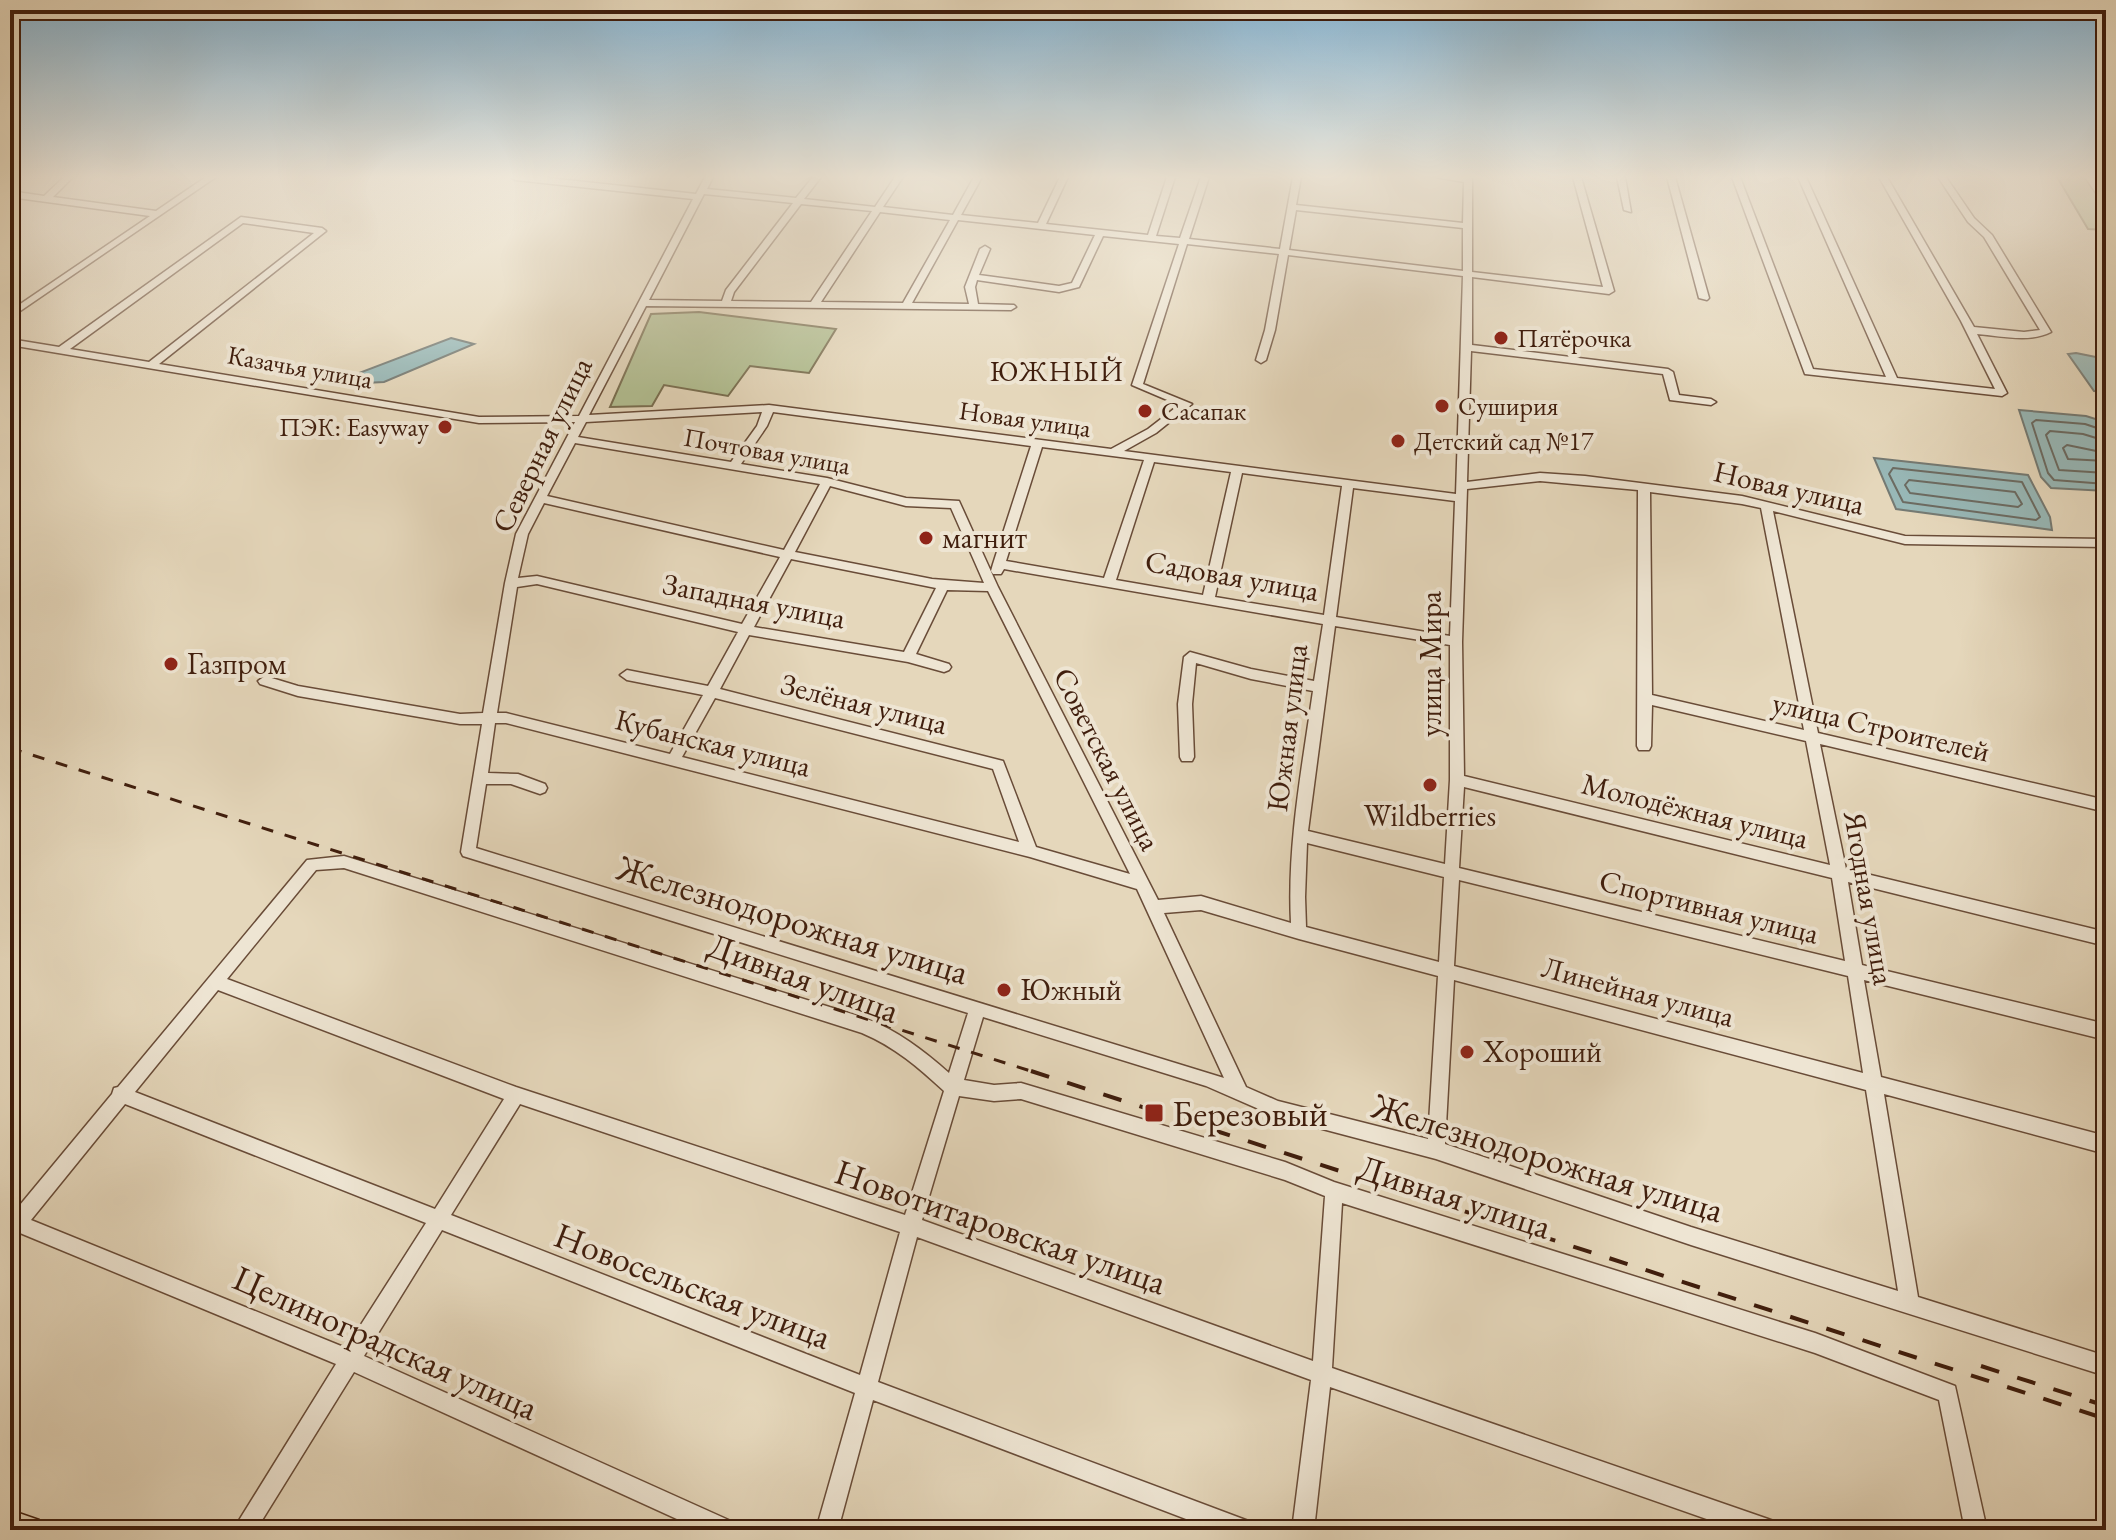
<svg xmlns="http://www.w3.org/2000/svg" width="2116" height="1540" font-family="'EB Garamond',serif">
<rect width="100%" height="100%" fill="#e5d7bb"/>
<filter id="stains"><feTurbulence type="fractalNoise" baseFrequency=".0025" numOctaves="4"/><feColorMatrix values="0 0 0 0 .2 0 0 0 0 .09 0 0 0 0 .02 0 0 0 .5 -.17"/></filter>
<radialGradient id="worn" r=".72"><stop offset=".6" stop-color="#630" stop-opacity="0"/><stop offset="1" stop-color="#630" stop-opacity=".3"/></radialGradient>
<path fill="#b2bf92" stroke="#796e50" stroke-width="2" d="M2057,177h49v53l-18,-1z
M699,312l137,17 -27,44 -59,-7 -22,30 -64,-11 -12,21 -42,1 41,-93z"/>
<path fill="#98b8b7" stroke="#757a73" stroke-width="2" d="M451,338l23,6 -90,38 -41,2 8,-8z
M2076,353l30,6v33l-12,-1 -26,-37z
M2019,410l67,6 16,5 4,8v62l-55,-3 -10,-11z
M1874,458l154,17 22,42 2,13 -156,-21z"/>
<g fill="none" stroke-linecap="round" stroke-linejoin="round">
<path stroke="#6c6b62" stroke-width="2" d="M2106,431l-21,-7 -49,-4 -4,3 16,50 6,7 52,4
M2106,441l-23,-7 -33,-3 -4,4 13,35 47,3
M2106,453l-39,-8 -4,3 5,11 38,2
M1893,468l129,14 18,35 -4,3 -133,-18 -14,-28z
M1909,480l106,12 7,12 -4,3 -108,-14 -5,-8z"/>
<defs>
<path id="minor" d="M64,177h9l-20,20 103,14 50,-34h10l-206,141v-7l140,-95 -140,-19v-6l34,5z
M511,177h28l157,17 9,-17h8l-6,12 89,9 17,-21h8l-17,22 71,8 20,-30h8l-20,30 70,8 21,-38h8l-21,38 77,8 22,-46h8l-22,47 102,11 19,-58h8l-19,59 24,2 21,-61h8l-20,62 91,10 13,-72h8l-5,28 167,18 1,-41 -29,-5h37v95l131,15 -30,-110h8l33,114 -5,3 -137,-17v68l196,24 5,3 6,23 32,4 5,3 -5,3 -41,-5 -7,-26 -192,-23 -4,131 73,-9 45,3 157,20 163,40 201,3v8l-201,-3 -132,-33 45,222 288,67v12l-286,-68 26,125 260,63v14l-258,-64 14,83 244,59v16l-242,-60 17,97 225,59v18l-222,-60 34,203 188,59v20l-415,-131 -255,-86 -159,-42 -71,-31 -223,-69 -19,63 30,5 27,-2 264,79 49,20 481,151 140,53 32,144h-22l-26,-130 -124,-47 -473,-150 -10,165 436,151 8,3 3,8h-41l-408,-143 -16,143h-22l19,-150 -394,-143 -39,145 365,137 8,3 3,8h-39l-342,-130 -35,130h-22l39,-137 -413,-163 -78,126 369,166 3,8h-35l-347,-158 -98,158h-23l103,-166 -316,-131 -10,7v-23l102,-123 2,-6 4,-1 189,-227 37,-4 521,162c33,13 58,32 84,55l19,-60 -505,-157 -2,-4 21,-128h-22l-162,-28 -38,-12 -2,-3 7,-5 33,10 162,28 23,-1 22,-130 11,-49 59,-112 -96,1 -469,-78v-6l49,8 182,-130 81,11 4,3 -167,133 320,53 100,-1 114,-217 -178,-19zM704,194l89,9 -67,87 -4,11 -73,-1zM801,204l71,7 -61,91 -80,-1 3,-9zM1296,210l167,18v43l-174,-21zM880,212l70,8 -47,83 -82,-1zM958,220l137,15 -23,48 -13,3 -80,-11 11,-26 -5,-3 -5,3 -15,38 4,17 -57,-1zM243,223l71,10 -165,129 -79,-13zM1103,236l76,8 -47,141 47,20 -31,24 -37,20 -342,-44 -180,10 57,-109 365,4 5,-3 -2,-2 -36,-1 -3,-17 2,-7 82,12 20,-5zM1187,244l92,10 -14,76 -9,30 5,3 5,-3 9,-30 13,-75 175,21 -7,218 -332,-43 32,-18 36,-29 -49,-20zM762,412l-5,14 -26,36 -153,-25 8,-15zM773,412l258,34 -38,118 -2,7 2,3h8l3,-5 319,55 -9,57 -63,-12 -61,-17 -6,5 -6,47 2,53 2,4h10l2,-4 -2,-53 4,-41 55,16 62,12c-11,77 -26,154 -22,232l-90,-27 -43,4 -160,-313 -39,-86 -53,-3 -79,-20 -86,-14 26,-38zM575,443l245,41 -36,66 -237,-54zM1042,447l102,13 -40,118 -98,-17zM1154,462l77,10 -28,123 -87,-15zM1242,473l100,13 -18,129 -109,-18zM1540,481l98,9 -1,256 2,4h10l2,-4 1,-41 154,36 24,124 -366,-89 -2,-134 5,-153zM830,486l76,20 45,2 33,75 -52,-4 -137,-27zM1353,488l102,13 -5,135 -114,-19zM1650,492l92,12 19,4 43,222 -152,-35zM544,503l236,54 -38,67 -205,-48 -19,2 10,-44zM791,559l145,29 -32,64 -150,-25zM537,584l201,48 -30,54 -81,-16 -7,5 7,5 76,15 -33,59 -164,-41h-9l20,-126zM947,590l41,1 142,283 -94,-27 -33,-86 -283,-72 29,-54 159,27 36,10 5,-2 2,-3 -2,-3 -33,-10zM1335,626l115,19v135l-5,84 -137,-33zM715,698l278,71 26,73 -337,-85zM495,723h11l524,134 107,32 87,189 -748,-230 10,-64h25l29,10 5,-2 2,-4 -2,-4 -27,-10 -30,-1zM1464,787l368,91 13,83 -386,-93zM1307,843l137,34 -5,85 -133,-35 -1,-30zM344,868l518,165c33,14 56,34 82,58l-39,124 -389,-128 -289,-108 89,-109zM1459,880l389,96 15,97 -409,-107zM1201,910l98,29 139,37 -10,163 -150,-38 -32,-14 -82,-174zM1454,980l412,110 32,201 -207,-64 -246,-83zM218,990l286,109 -69,110 -300,-117zM959,1096l35,5 27,-2 264,81 40,16 -12,165 -391,-141zM125,1104l301,119 -80,125 -315,-128zM520,1104l380,128 -40,143 -409,-160z
M1617,177h8l6,35 -7,-2z
M1667,177h8l34,121 -2,2 -8,-2z
M1732,177h8l73,192 73,8 -88,-200h8l91,201 98,11 -34,-68 -82,-144h8l87,150 50,5 16,-2 -56,-93 -16,-15 -30,-45h8l28,41 18,17 59,97c-21,11 -51,4 -74,2l30,59 -5,3 -197,-22z
M2085,177h8l13,18v9l-3,-1z"/>
<path id="major" d="M10,1510l29,10 4,10h-33z"/>
</defs>
<use href="#minor" stroke="#694c38" stroke-width="3"/>
<use href="#major" stroke="#401e0d" stroke-width="3"/>
<use href="#minor" fill="#eee5d3" fill-rule="evenodd"/>
<use href="#major" fill="#e5d7bb" fill-rule="evenodd"/>
<path stroke="#401e0d" stroke-width="3" stroke-dasharray="12 12" stroke-linecap="butt" d="M10,748l1027,325"/>
<path stroke="#401e0d" stroke-width="4" stroke-dasharray="19 19" stroke-linecap="butt" d="M1031,1071l1075,348
M1981,1366l125,40"/>
</g>
<linearGradient id="sky" x2="0" y2="1"><stop stop-color="#88b6d4"/><stop offset="0.45" stop-color="#f3ede0"/><stop offset="1" stop-color="#f3ede0" stop-opacity="0"/></linearGradient>
<rect width="2116" height="393" fill="url(#sky)"/>
<g fill="#8f2418" stroke="#eee5d3" stroke-width="3">
<circle cx="1501" cy="338" r="8"/>
<circle cx="1442" cy="406" r="8"/>
<circle cx="1145" cy="411" r="8"/>
<circle cx="445" cy="427" r="8"/>
<circle cx="1398" cy="441" r="8"/>
<circle cx="926" cy="538" r="8"/>
<circle cx="171" cy="664" r="8"/>
<circle cx="1430" cy="785" r="8"/>
<circle cx="1004" cy="990" r="8"/>
<circle cx="1467" cy="1052" r="8"/>
<rect x="1144" y="1103" width="20" height="20" rx="4"/>
</g>
<g text-anchor="middle" stroke-width="8" stroke-linejoin="round" paint-order="stroke">
<g font-size="26" fill="#401e0d" stroke="#eee5d3" text-anchor="start">
<text x="1517" y="347">Пятёрочка</text>
<text x="1458" y="415">Суширия</text>
<text x="1161" y="420">Сасапак</text>
<text x="429" y="436" text-anchor="end">ПЭК: Easyway</text>
<text x="1414" y="450">Детский сад №17</text>
</g>
<g font-size="26" fill="#401e0d" stroke="#eee5d3">
<text transform="translate(300 367) rotate(10)" y="9">Казачья улица</text>
<text transform="translate(1025 419) rotate(8)" y="9">Новая улица</text>
<text transform="translate(767 451) rotate(10)" y="9">Почтовая улица</text>
</g>
<g font-size="28" letter-spacing="2" fill="#401e0d" stroke="#eee5d3">
<text x="1057" y="381">ЮЖНЫЙ</text>
</g>
<g font-size="30" fill="#401e0d" stroke="#eee5d3">
<text transform="translate(542 445) rotate(-64)" y="10">Северная улица</text>
<text transform="translate(1789 488) rotate(13)" y="10">Новая улица</text>
<text transform="translate(1232 576) rotate(10)" y="10">Садовая улица</text>
<text transform="translate(754 601) rotate(11)" y="10">Западная улица</text>
<text transform="translate(1431 664) rotate(-90)" y="10">улица Мира</text>
<text transform="translate(864 704) rotate(14)" y="10">Зелёная улица</text>
<text transform="translate(1881 727) rotate(13)" y="10">улица Строителей</text>
<text transform="translate(1287 728) rotate(-83)" y="10">Южная улица</text>
<text transform="translate(713 743) rotate(14)" y="10">Кубанская улица</text>
<text transform="translate(1107 759) rotate(63)" y="10">Советская улица</text>
<text transform="translate(1695 811) rotate(14)" y="10">Молодёжная улица</text>
<text transform="translate(1869 898) rotate(80)" y="10">Ягодная улица</text>
<text transform="translate(1709 907) rotate(14)" y="10">Спортивная улица</text>
<text transform="translate(1638 992) rotate(15)" y="10">Линейная улица</text>
</g>
<g font-size="30" fill="#401e0d" stroke="#eee5d3" text-anchor="start">
<text x="942" y="548">магнит</text>
<text x="187" y="674">Газпром</text>
<text x="1430" y="826" text-anchor="middle">Wildberries</text>
<text x="1020" y="1000">Южный</text>
<text x="1483" y="1062">Хороший</text>
</g>
<g font-size="36" fill="#401e0d" stroke="#eee5d3">
<text transform="translate(793 919) rotate(17)" y="13">Железнодорожная улица</text>
<text transform="translate(804 977) rotate(20)" y="13">Дивная улица</text>
<text transform="translate(1548 1157) rotate(17)" y="13">Железнодорожная улица</text>
<text transform="translate(1455 1196) rotate(18)" y="13">Дивная улица</text>
<text transform="translate(1001 1226) rotate(19)" y="13">Новотитаровская улица</text>
<text transform="translate(693 1285) rotate(21)" y="13">Новосельская улица</text>
<text transform="translate(386 1342) rotate(24)" y="13">Целиноградская улица</text>
</g>
<g font-size="36" fill="#401e0d" stroke="#eee5d3" text-anchor="start">
<text x="1172" y="1126">Березовый</text>
</g>
</g>
<rect width="2116" height="1540" fill="none" stroke="#e5d7bb" stroke-width="40"/>
<rect x="12" y="12" width="2092" height="1516" fill="none" stroke="#401e0d" stroke-width="4"/>
<rect x="20" y="20" width="2076" height="1500" fill="none" stroke="#401e0d" stroke-width="2"/>
<rect width="100%" height="100%" filter="url(#stains)"/>
<rect width="100%" height="100%" fill="url(#worn)"/>
</svg>
